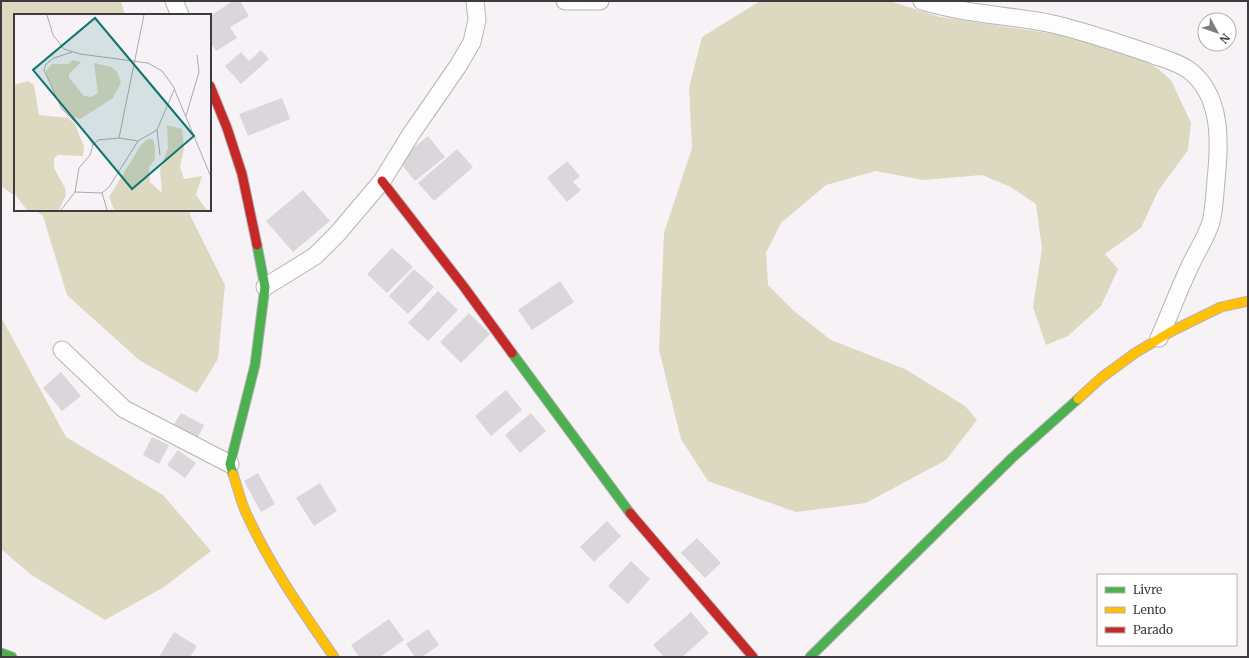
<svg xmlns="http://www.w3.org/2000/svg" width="1249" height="658" font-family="Merriweather,serif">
<rect width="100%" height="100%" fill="#f7f2f6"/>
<path fill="#ddd9c0" d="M1,1h120l4,14h-110v181l-14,-10z
M760,1h129l51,16 135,20 64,20 17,10 15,13 20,43 -3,27 -30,41 -17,37 -36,26 13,15 -17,37 -33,30 -22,9 -13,-38 9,-59 -6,-44 -25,-17 -29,-12 -59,5 -47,-9 -50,14 -45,38 -15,30 2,32 26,26 37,29 74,29 60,37 12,14 -31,40 -80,43 -70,9 -88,-31 -27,-42 -22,-89 5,-117 28,-85 -3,-60 13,-51z
M35,210h154l2,7 34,68 -7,74 -21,34 -58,-33 -72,-65 -24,-79z
M1,317l65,120 97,58 48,56 -47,36 -59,33 -75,-46 -29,-25z"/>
<path fill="#dad6d9" d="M233,1h7l9,15 -19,11 7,11 -21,13 -6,-10v-25z
M261,50l8,9 -28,25 -16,-18 16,-14 8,9z
M282,98l8,21 -42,17 -9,-22z
M428,136l17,21 -30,24 -17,-21z
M457,149l16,18 -39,34 -16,-18z
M567,161l13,15 -7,6 8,8 -14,12 -20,-24z
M303,190l27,31 -37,31 -27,-31z
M392,248l21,19 -26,26 -20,-19z
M414,269l20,18 -26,27 -19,-18z
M560,281l14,21 -42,28 -14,-20z
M438,291l20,19 -30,31 -20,-18z
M469,313l21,21 -29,29 -21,-21z
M61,372l20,24 -19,15 -19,-23z
M506,390l16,20 -31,26 -16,-20z
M181,413l23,12 -7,14 -24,-13z
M531,413l15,18 -26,22 -15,-18z
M152,437l17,8 -10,19 -16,-9z
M178,450l18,13 -11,15 -18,-13z
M258,473l17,31 -14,8 -17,-31z
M320,483l17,28 -23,15 -18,-28z
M607,521l14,15 -27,26 -14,-15z
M697,538l24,25 -16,15 -24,-25z
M631,561l19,18 -22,25 -20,-18z
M691,612l18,21 -27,24h-18l-11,-12z
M389,619l15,21 -24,17h-21l-8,-12z
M428,629l11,16 -17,12h-7l-9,-13z
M174,632l23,14 -7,11h-31z"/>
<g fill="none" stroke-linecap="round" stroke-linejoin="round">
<defs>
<path id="street" d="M174,1l6,14
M565,1h35
M922,1c42,13 87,14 131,23 33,8 66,19 98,30 13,5 28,8 39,17 32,25 30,72 26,109 -1,14 -2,29 -5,42 -5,16 -14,29 -21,44 -11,23 -20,48 -31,72
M265,287l50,-31 23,-23 44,-52 29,-47 47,-68 14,-24 5,-22 -2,-19
M62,350l62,59 106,55"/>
<path id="fast" d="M512,353l118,160
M233,474l-3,-10 25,-99 10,-78 -8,-42
M1,653l11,4
M810,657l202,-199 66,-59"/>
<path id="slow" d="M1078,399l23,-21 34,-25 37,-22 49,-24 27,-6
M233,474c5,14 8,30 15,43 23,50 55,95 86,140"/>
<path id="jam" d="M210,86l17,42 15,46 15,71
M382,181l82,106 48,66
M630,513l123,144"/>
</defs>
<use href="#street" stroke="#b7b3b6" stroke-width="19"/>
<use href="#fast" stroke="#b7b3b6" stroke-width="11"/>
<use href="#slow" stroke="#b7b3b6" stroke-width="11"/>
<use href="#jam" stroke="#b7b3b6" stroke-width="11"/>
<use href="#street" stroke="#fefdfe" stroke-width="17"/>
<use href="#fast" stroke="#4caf50" stroke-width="9"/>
<use href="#slow" stroke="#ffc107" stroke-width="9"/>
<use href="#jam" stroke="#c62828" stroke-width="9"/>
</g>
<g transform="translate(14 14)">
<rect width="197" height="197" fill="#f7f2f6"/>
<path d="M59,46l8,2 -12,12v4l15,18 7,1 7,-4 -4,-30 17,4 6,5 4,11 -8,15 -33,21 -11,-3 -6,-7 -16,-33 -1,-5 6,-7h16zM14,67l6,4 5,30 29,3 6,5 10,23 -1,10 -25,-1 -4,3v10l11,20 1,7 -7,15h-32l-13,-17v-108zM153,111l15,4 2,19 -4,19 4,12 18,-3 -6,19 11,15h-93l-5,-13 32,-52 7,-6h5l2,8v12l-6,8 1,15 12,11 -2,-24 8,-21z" fill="#ddd9c0"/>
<path fill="none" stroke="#ada9ac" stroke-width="1" d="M33,1l6,20 11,14 16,5 68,9 14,8 11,15 38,91M172,102l13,-44 -2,-17M143,116l3,25M105,124l25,-123M79,131l5,-5 21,-2 19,3M61,178l27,1 7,-6 29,-46 19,-11 17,-40M88,179l5,17M47,196l14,-18 4,-24 11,-13 3,-10 -7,-12 -24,-24 -18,-39 2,-6 8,-6 18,-6"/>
<path fill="#0f766e" fill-opacity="0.15" stroke="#0f766e" stroke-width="2" d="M81,4l99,118 -62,53 -99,-119z"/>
<rect width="197" height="197" fill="none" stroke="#3e3b3e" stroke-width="2"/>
</g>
<rect width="1249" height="658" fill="none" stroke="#3e3b3e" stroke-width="4"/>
<rect x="1097" y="574" width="140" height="72" fill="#ffffff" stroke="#b2b1b2"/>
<rect x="1105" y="587" width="20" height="6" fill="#4caf50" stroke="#b2b1b2"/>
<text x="1133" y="594" font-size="12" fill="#3e3b3e">Livre</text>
<rect x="1105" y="607" width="20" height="6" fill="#ffc107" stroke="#b2b1b2"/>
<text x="1133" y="614" font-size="12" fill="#3e3b3e">Lento</text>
<rect x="1105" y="627" width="20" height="6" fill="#c62828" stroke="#b2b1b2"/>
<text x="1133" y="634" font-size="12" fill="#3e3b3e">Parado</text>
<g transform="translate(1217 32) rotate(130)"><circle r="19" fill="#ffffff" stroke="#b2b1b2"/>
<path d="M0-3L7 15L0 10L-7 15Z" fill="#7f7b7e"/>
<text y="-6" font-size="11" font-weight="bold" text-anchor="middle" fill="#3e3b3e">N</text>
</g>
</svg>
